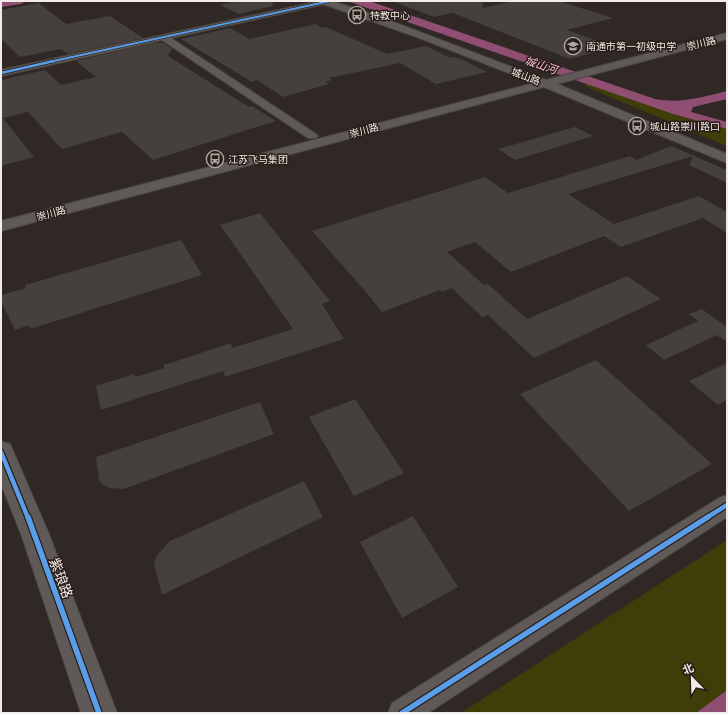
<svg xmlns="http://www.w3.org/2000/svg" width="728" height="714" font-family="Mulish,'Noto Sans SC',sans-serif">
<rect width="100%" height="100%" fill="#2f2825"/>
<path fill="#3f3e08" d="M586,83l87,31 54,15v17l-138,-58 -4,-3z
M727,540v150l-31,23h-235z"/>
<path fill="#8f4e72" d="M347,1h22l286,98c25,5 48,-2 72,-8v8l-34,8 -2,5 36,10v7l-54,-15z
M727,690v23h-31z"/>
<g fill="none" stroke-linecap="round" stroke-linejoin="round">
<path fill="#8f4e72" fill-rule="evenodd" d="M1,1h25l-5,3 -20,3z"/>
</g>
<path fill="#453f3d" d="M239,1h33l1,5 -34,8 -19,-9z
M392,1h90l1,7 30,-7h46l54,17 -46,12 47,17 -44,12 -107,-42 -10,-4 -19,4z
M39,3l27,21 44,-8 33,22 -75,16 -7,-5 -41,8 -19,-18v-29z
M315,24l8,4 3,-1 61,27 39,-8 24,12 5,-1 10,4 22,11 -51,12 -36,-21 -71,15 3,2 -6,2 3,2 -46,13 -26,-17 -5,2 -71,-43 49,-11 20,11z
M153,43h11l8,6 -4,7 81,51 3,-1 24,15 -123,39 -31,-28 -60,17 -34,-37 -25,6 31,39 -33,9v-86l44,-10 16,15 35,-8 -20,-16z
M575,127l18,9 -78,24 -17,-11z
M671,146l56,24v13l-38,-18 4,-9 -125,38 46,30 85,-28 28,16v21l-24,-15 -82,29 -17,-11 -93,36 -36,-30 -28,10 37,33 4,-1 39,35 100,-43 34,23 -127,59 -46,-43 -6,2 -30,-29 -10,4 -2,-2 -58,22 -10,-12h1l-61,-69 173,-54 23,16 122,-37 6,4z
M260,213l70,88 -8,3 22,35 -119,38 -2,-6 -122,39 -5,-24 38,-12 1,3 29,-9v-3l67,-22 1,5 61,-19 -73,-104z
M181,240l21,35 -172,54 -1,-4 -14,5 -14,-29v-6l25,-7 -1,-3z
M702,309l25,18v15l-10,-7 -53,25 -18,-15 52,-24 -9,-7z
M596,360l116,104 -83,47 -109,-117z
M727,363v37l-9,5 -29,-24z
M355,399l49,74 -50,23 -45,-79z
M260,402l14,32 -150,55 -14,-1 -7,-3 -4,-5 -3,-23z
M304,481l19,36 -161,78 -8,-31 3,-9 13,-14z
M413,516l45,71 -56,31 -42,-76z"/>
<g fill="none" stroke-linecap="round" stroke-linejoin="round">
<defs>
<path id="street" d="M320,1h14l-4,2 -159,35 145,96 2,2 -2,2h-8l-146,-98 -161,36v-6z
M727,495v22l-299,196h-40l4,-10 327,-205z"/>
<path id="secondary" d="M319,1h13l46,15 168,64 181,-47v6l-170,45 170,70v9l-183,-76 -543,144v-10l533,-138 -112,-44 -102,-36z
M1,441l9,3 39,90 68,179h-36l-60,-179 -20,-50z"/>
</defs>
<use href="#street" stroke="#4b4542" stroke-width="2"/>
<use href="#secondary" stroke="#4b4542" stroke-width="2"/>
<use href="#street" fill="#5f5a58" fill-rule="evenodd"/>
<use href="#secondary" fill="#5f5a58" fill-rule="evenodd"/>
<defs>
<path id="cycleway-far3" d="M49,62l281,-61"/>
<path id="cycleway-far2" d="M1,73l53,-12"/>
<path id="cycleway-far1" d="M1,452l27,66
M706,518l21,-13"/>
<path id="cycleway" d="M28,517l71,196
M402,713l306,-196"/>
</defs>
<use href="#cycleway-far3" stroke="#291d18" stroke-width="3"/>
<use href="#cycleway-far2" stroke="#291d18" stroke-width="4"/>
<use href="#cycleway-far1" stroke="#291d18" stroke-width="7"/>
<use href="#cycleway" stroke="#291d18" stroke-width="8"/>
<use href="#cycleway-far3" stroke="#5a9eea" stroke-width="2"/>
<use href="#cycleway-far2" stroke="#5a9eea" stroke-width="2.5"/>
<use href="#cycleway-far1" stroke="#5a9eea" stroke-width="4.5"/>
<use href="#cycleway" stroke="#5a9eea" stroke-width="5.5"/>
</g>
<defs>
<symbol id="bus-ring" viewBox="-11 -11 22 22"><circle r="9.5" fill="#291d18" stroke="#aea7a3" stroke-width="1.5"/><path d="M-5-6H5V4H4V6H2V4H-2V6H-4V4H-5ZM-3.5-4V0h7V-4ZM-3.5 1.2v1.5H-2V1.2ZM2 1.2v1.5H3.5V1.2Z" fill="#aea7a3"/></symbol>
<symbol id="school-ring" viewBox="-11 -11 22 22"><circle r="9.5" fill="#291d18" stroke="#aea7a3" stroke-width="1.5"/><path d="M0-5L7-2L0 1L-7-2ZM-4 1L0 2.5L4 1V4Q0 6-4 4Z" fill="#aea7a3"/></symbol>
</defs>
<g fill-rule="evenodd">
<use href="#bus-ring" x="347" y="5" width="20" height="20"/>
<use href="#school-ring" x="563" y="36" width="20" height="20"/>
<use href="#bus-ring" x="627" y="116" width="20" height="20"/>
<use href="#bus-ring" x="205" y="149" width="20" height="20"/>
</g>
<g text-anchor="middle" stroke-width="3" stroke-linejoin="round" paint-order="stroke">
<g font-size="10" fill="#f3ebe7" stroke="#291d18" text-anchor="start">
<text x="370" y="19">特教中心</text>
<text x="586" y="50">南通市第一初级中学</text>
<text x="650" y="130">城山路崇川路口</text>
<text x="228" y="163">江苏飞马集团</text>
</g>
<g font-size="10" fill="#f3ebe7" stroke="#291d18">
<text transform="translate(701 43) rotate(-14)" y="4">崇川路</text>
<text transform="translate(526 76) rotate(21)" y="4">城山路</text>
<text transform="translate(364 130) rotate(-15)" y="4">崇川路</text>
<text transform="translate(51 213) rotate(-15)" y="4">崇川路</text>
</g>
<g font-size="11" font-style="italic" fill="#fcbede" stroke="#291d18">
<text transform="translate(541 65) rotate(19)" y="4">城山河</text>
</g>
<g font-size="14" fill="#f3ebe7" stroke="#291d18">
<text transform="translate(61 578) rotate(70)" y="5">紫琅路</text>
</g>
</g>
<rect width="728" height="714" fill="none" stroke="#f3ebe7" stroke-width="4"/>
<g transform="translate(692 678) rotate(337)" stroke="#291d18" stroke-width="3" paint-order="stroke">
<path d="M0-3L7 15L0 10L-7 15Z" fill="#f3ebe7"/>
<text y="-6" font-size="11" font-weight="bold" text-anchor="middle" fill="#f3ebe7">北</text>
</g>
</svg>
